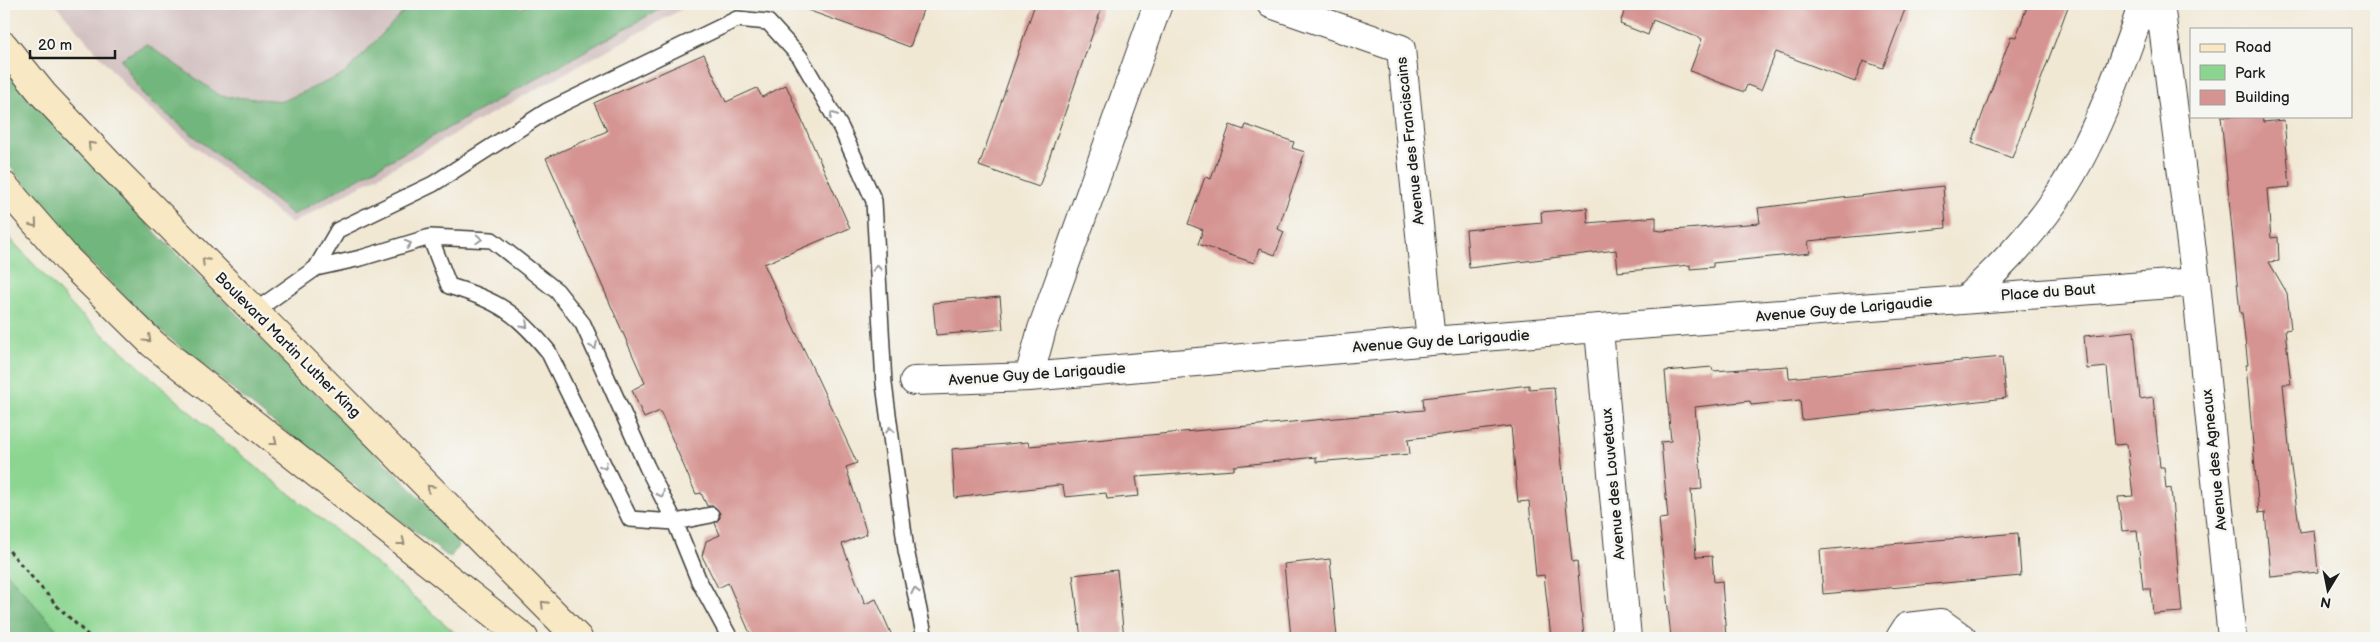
<svg xmlns="http://www.w3.org/2000/svg" width="2380" height="642" font-family="'Balsamiq Sans',sans-serif">
<rect width="100%" height="100%" fill="#f6f6f2"/>
<filter id="ink" filterUnits="userSpaceOnUse"><feTurbulence type="fractalNoise" baseFrequency=".02" numOctaves="2"/><feDisplacementMap in="SourceGraphic" scale="10" xChannelSelector="R" yChannelSelector="G"/><feConvolveMatrix kernelMatrix="1 2 1 2 8 2 1 2 1" color-interpolation-filters="sRGB"/></filter>
<filter id="wash" filterUnits="userSpaceOnUse"><feTurbulence type="fractalNoise" baseFrequency=".0096" numOctaves="4" result="noise"/><feDisplacementMap in="SourceGraphic" scale="20" xChannelSelector="R" yChannelSelector="G"/><feGaussianBlur stdDeviation="1.12" result="paint"/><feColorMatrix in="noise" values="0 0 0 0 0 0 0 0 0 0 0 0 0 0 0 0 0 1.4 0 .05"/><feComposite in="paint" operator="in"/></filter>
<g filter="url(#wash)">
<rect width="100%" height="100%" fill="#f1e8d4"/>
<path fill="#d1bfbf" d="M55,4h636l-400,220 -154,-125z"/>
<path fill="#8cd591" stroke="#547856" d="M4,232l73,79 138,123 146,117 100,87h-397l-60,-68z"/>
<path fill="#71b67b" stroke="#46694c" d="M411,4h105l5,5 6,-5h142l-376,211 -149,-119 -23,-37 25,-15 75,52 62,5 61,-27z
M4,66l154,169 304,305 -12,18 -177,-136 -124,-101 -71,-71 -74,-91z
M4,570l60,68h-60z"/>
<g id="blocks">
<path fill="#d59492" d="M799,4h126l-15,43 -111,-40z
M1035,4h68l-64,183 -60,-21z
M1616,4h291l-24,64 -20,-7 -8,21 -79,-30 -15,38 -14,-5 -3,7 -54,-21 12,-32 -49,-19 -5,15 -28,-11 5,-15 -10,-3z
M2028,4h41l-57,154 -40,-15 39,-107 5,1z
M704,54l22,48 31,-14 5,9 24,-12 64,143 -86,36 93,199 -11,4 21,67 -25,10 23,60 11,-5 17,39h-141l-24,-55 -10,5 -16,-32 4,-15 14,-6 -5,-12 5,-5v-5l-6,-7h-7l-6,-13 -5,1 -36,-83 -16,7 -12,-28 13,-7 -99,-225 61,-27 -13,-28z
M2221,116h41l1,6 21,-2 6,67 -23,2 4,49 7,-1 1,24 -10,1 18,31 4,36 -6,1 6,54h-8l8,83 9,65 14,-2 4,42 -47,5 -6,-65 -6,1 -13,-148h2l-6,-52h-2z
M1230,125l14,5 2,-5 48,17 -2,6 13,4 -27,77 6,3 -9,23 -16,-6 -5,14 -56,-19 5,-14 -15,-6 17,-47 6,2z
M1943,186l3,42 -138,13 2,12 -97,10v4l-23,2v-4l-72,7 -2,-22 -147,18 -3,-38 76,-7 -1,-11 46,-4 1,15 68,-6v13l5,1 99,-8 -2,-15z
M1000,297l3,32 -67,6 -3,-32z
M2134,331l6,68 13,-2 7,70h4l2,22 5,-1 11,124 -29,2 -2,-25h-8l-6,-59 -15,1 -4,-34 15,-1 -6,-52 -12,1 -8,-78 -20,2 -3,-33z
M2002,357l4,41 -204,22 -2,-20 -49,5 -1,-4 -55,6 7,82 -11,1 5,67 16,-1 2,26 8,-1 4,57h-55l-12,-119 9,-1 -7,-76 10,-1 -6,-70 47,-4 1,4 75,-5 1,12z
M1529,385v4l25,-2 18,175 5,-1 7,77h-33l-7,-63 -8,1 -7,-75 -11,1 -7,-76 -103,13 2,15 -94,8v-5l-82,9v4l-98,7 3,19 -32,3 -1,-6 -41,4 -2,-11 -5,-1 -103,13 -3,-49 76,-7 1,4 395,-36 -1,-12z
M2018,533l3,43 -198,18 -3,-44z
M1330,559l7,79h-46l-7,-74z
M1117,570l7,68h-43l-8,-63z"/>
</g>
</g>
<g filter="url(#ink)">
<use href="#blocks" fill-opacity="0" stroke="#3c3b38" stroke-width="1"/>
<g fill="none" stroke-linecap="round" stroke-linejoin="round">
<defs>
<path id="service" d="M430,237l62,3 65,51 26,33 64,143 28,55 24,59 31,57
M316,268l45,-10 69,-21 19,49c48,14 68,27 99,65l82,168 45,3 36,-7
M255,311l61,-43 22,-38 95,-46 114,-73 190,-92 31,3 32,35 41,71 33,73 10,183 22,166 19,88"/>
<path id="minor" d="M1271,4l130,45 30,292
M2160,4l36,278 36,356
M1967,298c32,-30 62,-60 87,-96 40,-57 66,-133 89,-198
M1599,330l28,308
M1029,377l13,-48 116,-325
M914,381l115,-4 402,-36 765,-59
M1900,638l7,-11 34,-4 21,15"/>
<path id="secondary" d="M4,46l39,48 66,70 469,474
M4,186l64,74 85,84 371,294"/>
</defs>
<use href="#service" stroke="#3c3b38" stroke-width="18"/>
<use href="#minor" stroke="#3c3b38" stroke-width="30"/>
<use href="#secondary" stroke="#3c3b38" stroke-width="30"/>
<path stroke="#3c3b38" stroke-width="3" stroke-dasharray="4 4" stroke-linecap="butt" d="M4,545l55,63 32,30"/>
<use href="#service" stroke="#fff" stroke-width="15"/>
<use href="#minor" stroke="#fff" stroke-width="28"/>
<use href="#secondary" stroke="#f8e8c3" stroke-width="28"/>
</g>
<defs><path id="oneway-chevron" d="M-2-3.5L2.5 0L-2 3.5" fill="none" stroke-width="1.6" stroke-linecap="round" stroke-linejoin="round" transform="scale(1.25)"/></defs>
<g stroke="#999">
<use href="#oneway-chevron" transform="translate(833 115) rotate(-120)"/>
<use href="#oneway-chevron" transform="translate(479 239) rotate(3)"/>
<use href="#oneway-chevron" transform="translate(408 244) rotate(-17)"/>
<use href="#oneway-chevron" transform="translate(877 268) rotate(-93)"/>
<use href="#oneway-chevron" transform="translate(525 325) rotate(43)"/>
<use href="#oneway-chevron" transform="translate(594 346) rotate(64)"/>
<use href="#oneway-chevron" transform="translate(890 430) rotate(-97)"/>
<use href="#oneway-chevron" transform="translate(604 466) rotate(64)"/>
<use href="#oneway-chevron" transform="translate(661 494) rotate(63)"/>
<use href="#oneway-chevron" transform="translate(915 591) rotate(-102)"/>
</g>
<g stroke="#958c78">
<use href="#oneway-chevron" transform="translate(91 145) rotate(-134)"/>
<use href="#oneway-chevron" transform="translate(34 224) rotate(51)"/>
<use href="#oneway-chevron" transform="translate(205 261) rotate(-135)"/>
<use href="#oneway-chevron" transform="translate(148 339) rotate(43)"/>
<use href="#oneway-chevron" transform="translate(274 442) rotate(38)"/>
<use href="#oneway-chevron" transform="translate(430 488) rotate(-135)"/>
<use href="#oneway-chevron" transform="translate(402 542) rotate(38)"/>
<use href="#oneway-chevron" transform="translate(544 604) rotate(-135)"/>
</g>
</g>
<g text-anchor="middle" stroke-width="5" stroke-linejoin="round" paint-order="stroke">
<g font-size="15" fill="#1c1c1c" stroke="#f6f6f2">
<text transform="translate(1410 141) rotate(-96)" y="5">Avenue des Franciscains</text>
<text transform="translate(2048 292) rotate(-4)" y="5">Place du Baut</text>
<text transform="translate(1844 309) rotate(-5)" y="5">Avenue Guy de Larigaudie</text>
<text transform="translate(1441 341) rotate(-4)" y="5">Avenue Guy de Larigaudie</text>
<text transform="translate(288 345) rotate(45)" y="5">Boulevard Martin Luther King</text>
<text transform="translate(1037 374) rotate(-4)" y="5">Avenue Guy de Larigaudie</text>
<text transform="translate(2214 460) rotate(-96)" y="5">Avenue des Agneaux</text>
<text transform="translate(1613 484) rotate(-95)" y="5">Avenue des Louvetaux</text>
</g>
</g>
<rect width="2380" height="642" fill="none" stroke="#f6f6f2" stroke-width="20"/>
<rect x="2190" y="28" width="162" height="90" fill="#f6f6f2" stroke="#9f9f9c"/>
<rect x="2200" y="44" width="25" height="8" fill="#f8e8c3" stroke="#9f9f9c"/>
<text x="2235" y="52" font-size="15" fill="#1c1c1c">Road</text>
<rect x="2200" y="65" width="25" height="15" fill="#8cd591" stroke="#9f9f9c"/>
<text x="2235" y="78" font-size="15" fill="#1c1c1c">Park</text>
<rect x="2200" y="90" width="25" height="15" fill="#d59492" stroke="#9f9f9c"/>
<text x="2235" y="102" font-size="15" fill="#1c1c1c">Building</text>
<g transform="translate(2328 590) rotate(190)" stroke="#f6f6f2" stroke-width="4" paint-order="stroke">
<path d="M0-4L9 19L0 12L-9 19Z" fill="#1c1c1c"/>
<text y="-8" font-size="14" font-weight="bold" text-anchor="middle" fill="#1c1c1c">N</text>
</g>
<path d="M30 50v8h85v-8" fill="none" stroke="#1c1c1c" stroke-width="2.5"/>
<text x="38" y="50" font-size="15" fill="#1c1c1c" stroke="#f6f6f2" stroke-width="4" paint-order="stroke">20 m</text>
</svg>
